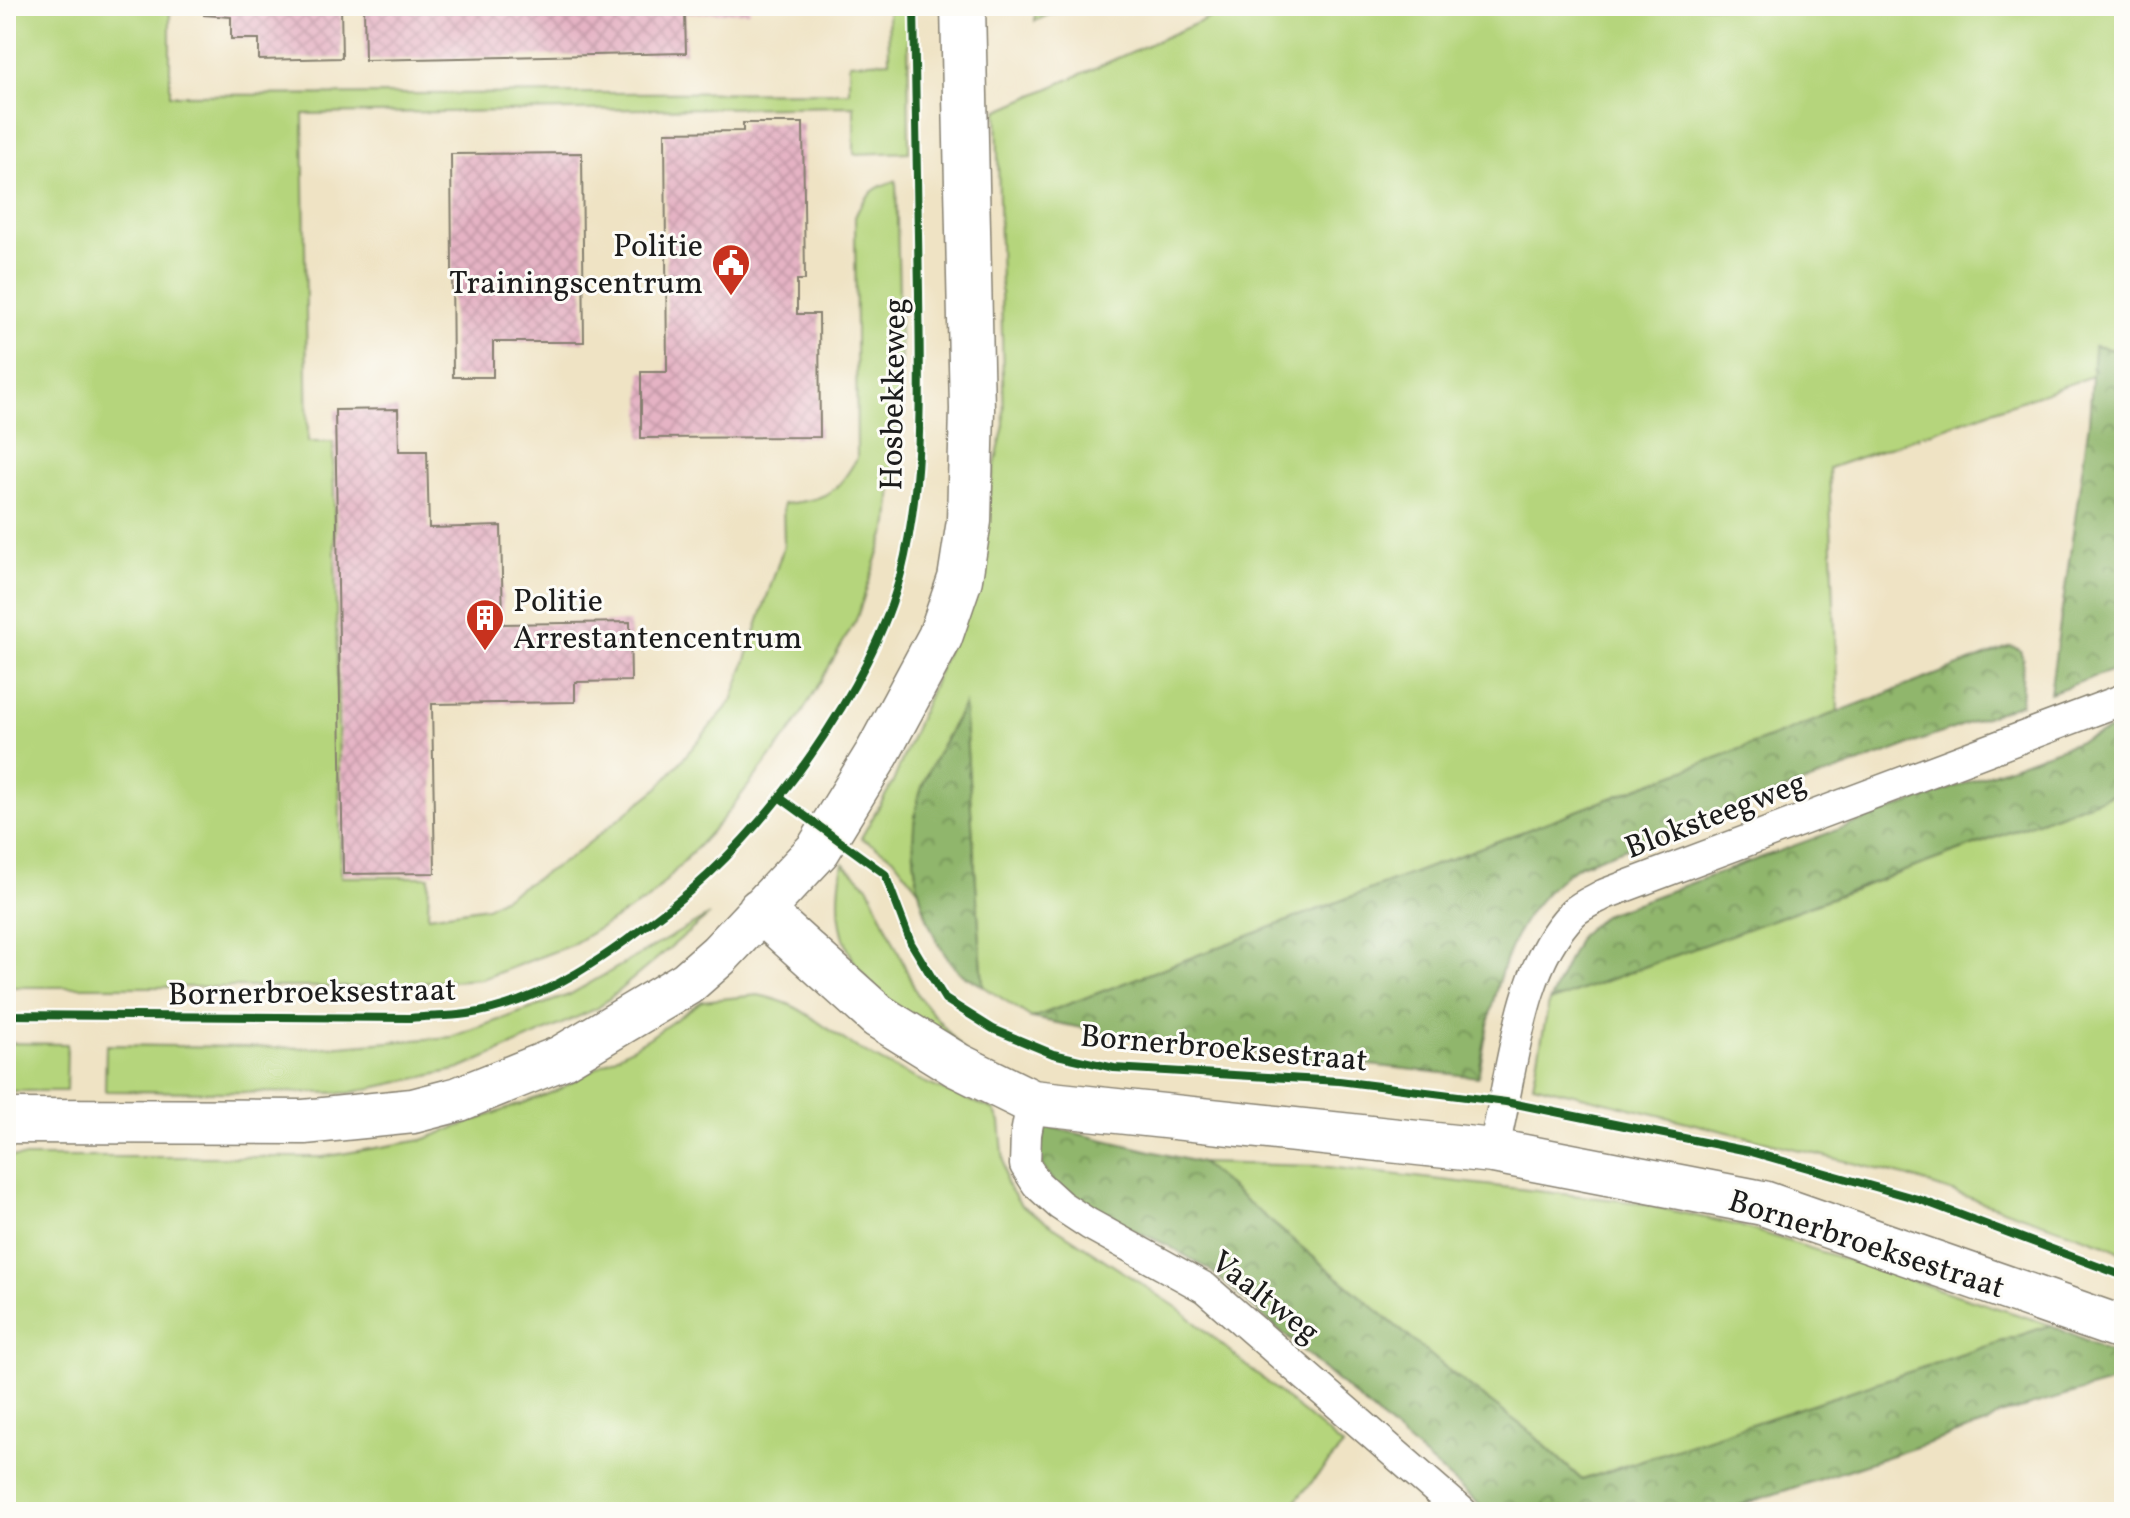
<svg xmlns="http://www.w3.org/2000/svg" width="2130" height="1518" font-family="Vollkorn,serif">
<defs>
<pattern id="forest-crowns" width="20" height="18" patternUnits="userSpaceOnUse" patternTransform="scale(2)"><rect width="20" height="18" fill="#90b66c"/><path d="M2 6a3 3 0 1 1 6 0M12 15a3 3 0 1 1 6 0" fill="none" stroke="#759358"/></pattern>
<pattern id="building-cross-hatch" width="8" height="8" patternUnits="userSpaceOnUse" patternTransform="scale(2)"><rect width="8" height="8" fill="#e5b3c4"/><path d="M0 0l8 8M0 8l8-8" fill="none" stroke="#c499a8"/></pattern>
</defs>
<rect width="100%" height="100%" fill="#fdfcf7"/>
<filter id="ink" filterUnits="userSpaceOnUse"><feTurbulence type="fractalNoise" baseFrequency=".0125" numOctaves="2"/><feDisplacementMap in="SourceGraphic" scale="16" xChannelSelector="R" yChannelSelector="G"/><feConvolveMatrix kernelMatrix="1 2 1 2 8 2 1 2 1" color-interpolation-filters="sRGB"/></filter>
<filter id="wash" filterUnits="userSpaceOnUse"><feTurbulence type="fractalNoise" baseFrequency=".006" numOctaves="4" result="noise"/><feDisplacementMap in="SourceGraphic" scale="32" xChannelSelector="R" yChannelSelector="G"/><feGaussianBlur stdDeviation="1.8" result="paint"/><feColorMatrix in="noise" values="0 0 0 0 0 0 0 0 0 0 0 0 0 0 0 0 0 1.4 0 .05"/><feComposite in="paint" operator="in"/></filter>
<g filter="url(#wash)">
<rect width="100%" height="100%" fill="#efe3c4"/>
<path fill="#b5d57c" stroke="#68784c" stroke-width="2" d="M6,6h164v89l679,-3v-29l40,-2 -1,-55h20l1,146 -55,2v-48l-551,8 5,328h25l8,435h88l-1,39 59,-9 83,-49 89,-71 73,-86 52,-155 -1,-42c43,-5 53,-9 74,-46l-2,-241c9,-21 19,-31 41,-36l5,190 -12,152 -33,97 -62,107 -74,95 -70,76 -79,47 -89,34 -125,8h-351z
M1035,6h33l-33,15z
M1236,6h888v346l-29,-6 -3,30 -263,92 9,244 -806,306 -49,-32 -19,-280c-36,55 -61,118 -45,184l-26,-33 -32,-19 32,-56 68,-165 43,-192 -7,-314z
M2124,790v465l-19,-11 -196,-67 -376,-93 16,-82z
M843,863l26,24 49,109 47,56c-79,-53 -143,-80 -122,-189z
M709,915l-111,93 -138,61 -111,24 -244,-2 1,-46 209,3 136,-11 118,-42z
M758,995c44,9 53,24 88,46 47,30 95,50 147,68l7,13 6,61 15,22 157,103 165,138 -57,66h-1280v-355h317l99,-17 134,-49 93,-53 53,-37z
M6,1043l61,1 -1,47h-60z
M1201,1163l119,3 313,36 104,23 314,100 -469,155 -52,-48 -78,-59z"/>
<path fill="url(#forest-crowns)" stroke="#566944" stroke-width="2" d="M2094,346l30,6v314l-74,27 39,-271z
M2011,646l9,4 3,10 -2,44 -441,161c-77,49 -86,129 -102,212l-337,-37 -109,-22z
M964,704l19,282c-8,-5 -20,-10 -26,-16 -39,-42 -55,-130 -35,-183 10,-28 29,-56 42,-83z
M2124,725v65l-575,212 31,-67 24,-20z
M1046,1126l155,37 251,210 78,59 52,48 469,-155 73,34v20l-125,36 -13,9 -266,88h-232l-278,-242 -43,-25 -89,-40 -20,-16 -21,-31z"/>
<g id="blocks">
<path fill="url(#building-cross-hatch)" d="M204,6h137l1,52 -83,2v-21h-28v-22l-27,-2z
M364,6h386v6l-65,2 1,39 -321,7z
M743,123h60l2,157h-8v34h22l1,123 -179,1v-66h26l-2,-240 78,-1z
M582,153l2,189h-91v35h-40l-2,-223z
M398,409l1,42h28l2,77 72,-2 2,98 127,-2 1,59 -56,1v20l-143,2 3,169 -92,1 -8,-464z"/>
</g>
</g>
<g filter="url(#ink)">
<use href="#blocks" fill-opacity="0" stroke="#868070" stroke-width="2"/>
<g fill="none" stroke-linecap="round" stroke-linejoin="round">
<defs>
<path id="minor" d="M1032,1102l-6,32 -1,31 12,19 23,21 29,19 116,64 257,224
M1493,1151c20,-75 24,-182 80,-238 8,-8 21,-13 32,-19l519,-195"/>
<path id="secondary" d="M760,910l118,106 79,49 75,37 461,49 270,52 361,126
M6,1121l298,1 109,-11 46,-12 102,-41 126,-75 32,-28 99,-105 59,-96 63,-117 20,-58 9,-58 3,-112 -9,-403"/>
</defs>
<use href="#minor" stroke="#868070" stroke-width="33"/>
<use href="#secondary" stroke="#868070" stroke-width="47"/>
<use href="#minor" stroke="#fff" stroke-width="30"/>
<use href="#secondary" stroke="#fff" stroke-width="44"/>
<defs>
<path id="cycleway" d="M779,797l106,77 26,69 34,56 48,30 60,25 61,14 225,13 167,21 242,49 173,49 203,76
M6,1015l404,3c18,-2 38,-1 57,-4 79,-11 145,-62 206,-109 92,-71 200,-219 228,-332 23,-92 19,-186 18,-280 -2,-96 -3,-191 -5,-287"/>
</defs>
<use href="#cycleway" stroke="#fdfcf7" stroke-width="13"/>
<use href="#cycleway" stroke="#1b5e20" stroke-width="8"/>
</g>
</g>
<defs>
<symbol id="civic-pin" viewBox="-11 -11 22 30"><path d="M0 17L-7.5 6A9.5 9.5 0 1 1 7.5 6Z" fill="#c8321e" stroke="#fdfcf7"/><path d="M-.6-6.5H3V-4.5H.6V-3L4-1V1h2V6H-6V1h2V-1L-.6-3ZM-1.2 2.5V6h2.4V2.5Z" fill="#fff"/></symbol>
<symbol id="building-pin" viewBox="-11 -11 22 30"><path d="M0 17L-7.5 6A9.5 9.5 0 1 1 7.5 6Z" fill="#c8321e" stroke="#fdfcf7"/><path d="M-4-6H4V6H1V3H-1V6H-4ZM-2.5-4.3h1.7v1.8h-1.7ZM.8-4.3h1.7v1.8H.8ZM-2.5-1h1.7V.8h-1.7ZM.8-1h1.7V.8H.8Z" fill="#fff"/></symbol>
</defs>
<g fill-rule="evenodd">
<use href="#civic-pin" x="709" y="241" width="44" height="60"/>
<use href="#building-pin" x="463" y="596" width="44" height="60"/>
</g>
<g text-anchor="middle" stroke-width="6" stroke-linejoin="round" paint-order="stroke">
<g font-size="32" fill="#1c1c1c" stroke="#fdfcf7" text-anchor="end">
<text x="703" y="256">Politie<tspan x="703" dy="37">Trainingscentrum</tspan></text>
<text x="513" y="611" text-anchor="start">Politie<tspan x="513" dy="37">Arrestantencentrum</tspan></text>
</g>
<g font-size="32" fill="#1c1c1c" stroke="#fdfcf7">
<text transform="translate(892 394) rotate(-89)" y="11">Hosbekkeweg</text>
<text transform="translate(1715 814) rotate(-21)" y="11">Bloksteegweg</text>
<text transform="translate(312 991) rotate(-1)" y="11">Bornerbroeksestraat</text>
<text transform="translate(1224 1047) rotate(5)" y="11">Bornerbroeksestraat</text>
<text transform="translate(1867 1243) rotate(18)" y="11">Bornerbroeksestraat</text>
<text transform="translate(1266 1296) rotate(38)" y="11">Vaaltweg</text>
</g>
</g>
<rect width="2130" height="1518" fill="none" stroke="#fdfcf7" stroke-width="32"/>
</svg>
